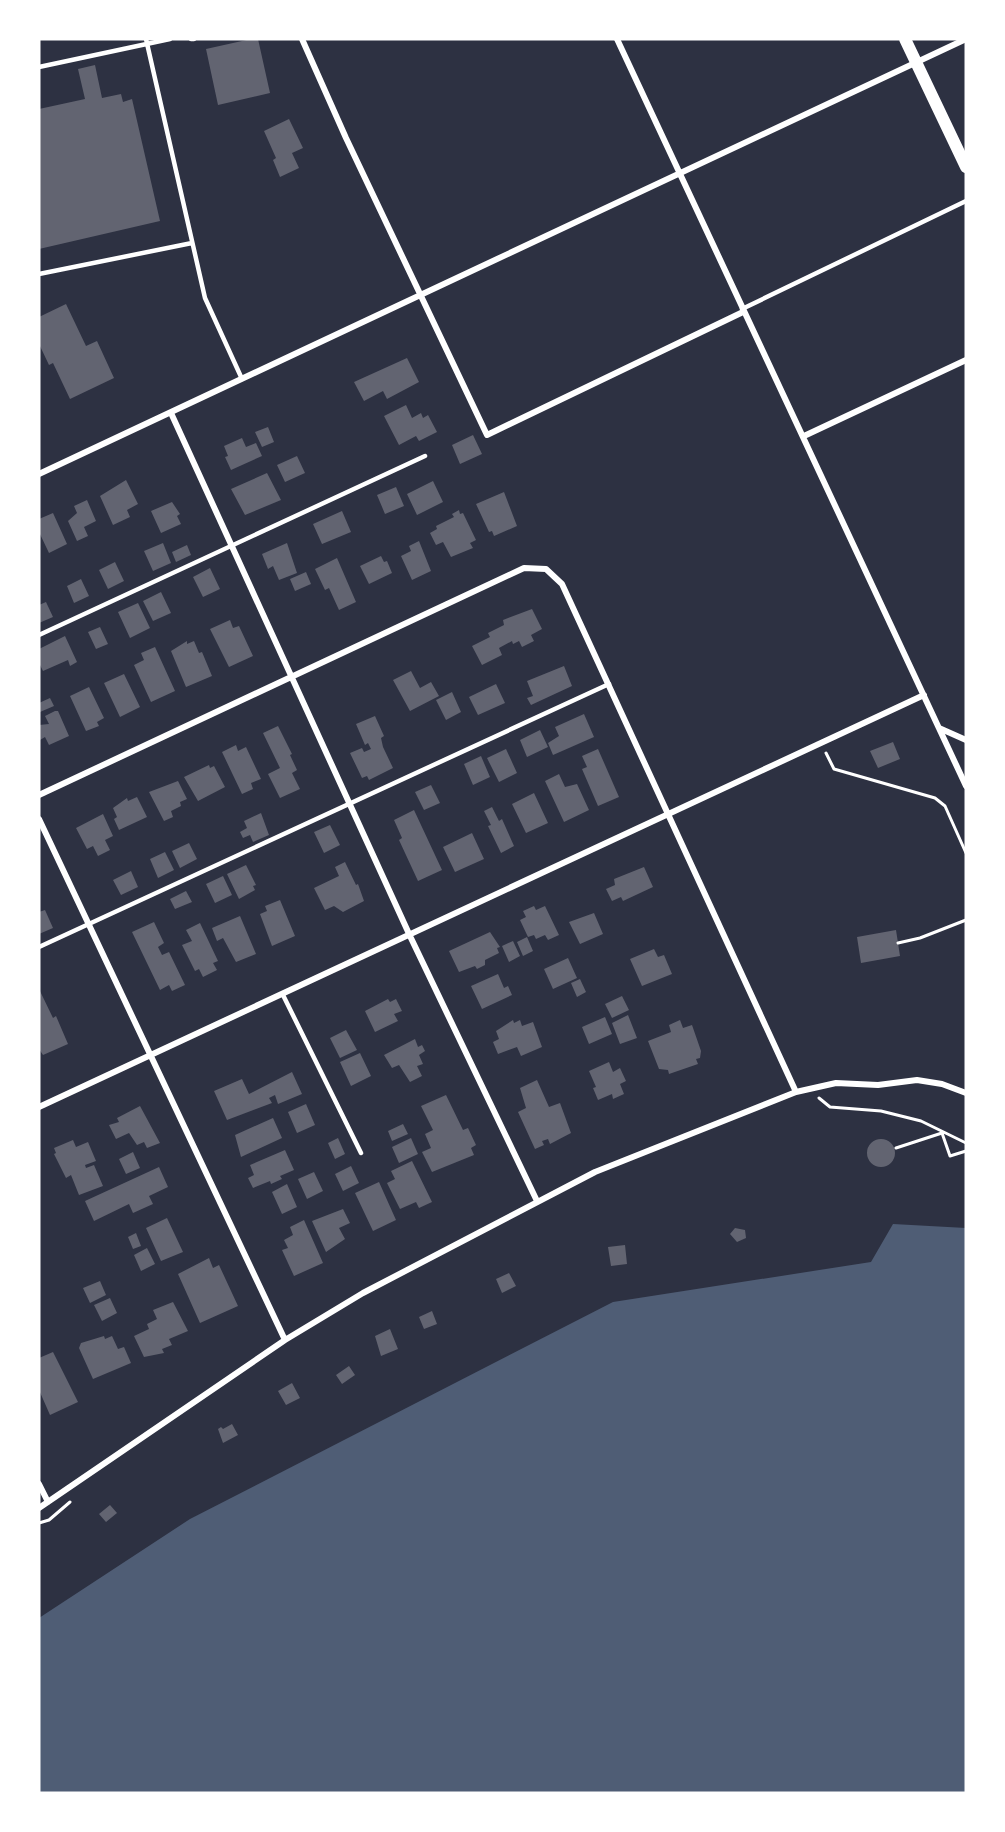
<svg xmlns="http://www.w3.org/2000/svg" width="1005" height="1832" font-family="Inter,sans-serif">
<rect width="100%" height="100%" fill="#2d3142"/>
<path fill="#4f5d75" d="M893,1224l73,4v565h-927v-175l151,-99 423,-217 258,-40z"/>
<path fill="#626471" d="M251,39h7l12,54 -52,12 -12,-56z
M95,65l7,33 19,-4 2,8 9,-3 28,122 -121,28v-140l46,-10 -7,-30z
M289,119l14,29 -11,5 7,15 -19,9 -7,-17 3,-2 -12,-27z
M66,304l20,42 11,-5 17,37 -44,21 -17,-36 -4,2 -10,-21v-27z
M407,358l12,24 -32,17 -4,-8 -19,10 -10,-19z
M406,405l6,13 9,-5 2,5 5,-3 9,17 -18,9 -3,-5 -17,9 -15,-29z
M268,427l6,15 -12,5 -7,-15z
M473,435l9,19 -22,10 -8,-19z
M242,438l4,9 10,-4 6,13 -31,14 -6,-13 3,-1 -4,-10z
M297,456l8,17 -20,9 -8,-17z
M267,473l14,27 -36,15 -14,-26z
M126,480l12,24 -11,6 3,7 -17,8 -13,-29z
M433,481l10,21 -26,13 -10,-21z
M396,487l8,19 -19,8 -8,-19z
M504,492l13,34 -23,10 -2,-5 -3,1 -13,-28z
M87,500l9,21 -12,6 4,9 -11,5 -9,-20 9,-8 -3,-7z
M172,502l8,12 -3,2 4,8 -20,9 -10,-22z
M459,510l1,4 3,-1 13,27 -6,3 3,5 -22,9 -8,-15 -7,3 -6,-12 7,-4 -1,-3 18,-9 -2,-3z
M342,511l9,21 -29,12 -9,-20z
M53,513l14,31 -18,9 -10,-21v-13z
M419,541l12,30 -19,9 -11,-24 10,-5 -2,-5z
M163,543l8,20 -18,8 -9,-20z
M287,543l10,30 -18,7 -6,-14 -5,3 -6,-15z
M187,545l4,10 -15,7 -4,-10z
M381,556l3,6 3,-1 5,12 -23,11 -9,-18z
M337,558l19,44 -17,8 -10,-22 -4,2 -10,-21z
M115,562l9,19 -16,8 -9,-19z
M210,568l10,21 -17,8 -10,-20z
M306,572l5,12 -16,7 -5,-12z
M81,579l8,17 -15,7 -7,-17z
M161,592l10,21 -18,8 -10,-20z
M46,602l7,15 -14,6v-18z
M138,603l12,25 -20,10 -12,-26z
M532,609l10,20 -11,6 3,6 -12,6 -3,-6 -6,3 -1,-3 -13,7 3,7 -20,10 -10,-19 18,-9 -2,-4 16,-8 -1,-5z
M230,620l3,8 6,-2 14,30 -24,11 -19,-38z
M100,627l8,17 -12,5 -8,-17z
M65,636l12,26 -7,4 -2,-6 -25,11 -4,-8v-14z
M187,641v3l7,-3 5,12 3,-1 10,24 -26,11 -15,-36z
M155,647l20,44 -24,11 -17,-37 10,-5 -3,-7z
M564,666l8,20 -41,19 -4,-7 6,-2 -6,-15z
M411,671l9,17 11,-6 8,14 -29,15 -17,-31z
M124,674l16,33 -20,10 -16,-34z
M496,684l9,19 -27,12 -9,-18z
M89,687l15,31 -7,4 2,4 -13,5 -16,-35z
M452,692l9,20 -15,8 -10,-20z
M50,698l4,8 -14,6 -1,-9z
M55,711h3l11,25 -20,9 -4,-8 -5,3 -1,-15 10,-1 -4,-8z
M584,714l10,23 -41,18 -5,-12 11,-7 -4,-9z
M375,716l9,20 -3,2 2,9 10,21 -24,12 -2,-4 -5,2 -12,-25 12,-5 2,4 7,-3 -3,-6 -3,2 -9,-21z
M278,726l14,28 -2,1 7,15 -5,3 8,16 -20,9 -12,-24 12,-6 -17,-35z
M540,730l8,17 -21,10 -7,-17z
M893,742l7,17 -22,9 -8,-17z
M236,745l2,6 8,-4 15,32 -10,4 2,6 -11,5 -20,-42z
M506,749l11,24 -18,9 -12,-24z
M598,749l21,48 -21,9 -16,-37 5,-2 -5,-11z
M481,756l9,21 -17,8 -9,-21z
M209,765l1,3 4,-2 11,21 -27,14 -14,-24z
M559,774l6,13 12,-3 12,26 -25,12 -19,-41z
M178,781l9,18 -7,3 1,4 -10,5 2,6 -9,4 -15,-29z
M431,785l9,18 -16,7 -9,-18z
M534,793l14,30 -22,10 -14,-29z
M137,797l10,20 -28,13 -5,-11 3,-2 -4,-9 14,-10 1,3z
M492,807l7,14 3,-2 12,27 -13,7 -13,-27 3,-1 -7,-14z
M414,810l28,60 -24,11 -19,-41 3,-2 -8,-18z
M261,813l8,22 -16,7 -3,-7 -7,3 -3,-6 7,-4 -3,-7z
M103,814l10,22 -8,4 5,10 -12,6 -5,-10 -6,3 -11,-21z
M330,825l10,20 -16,8 -10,-21z
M472,833l12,26 -29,13 -12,-25z
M189,843l8,16 -17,9 -8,-17z
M165,852l9,18 -16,8 -8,-19z
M345,862l11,23 2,-1 6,17 -21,11 -9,-6 -9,4 -11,-22 25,-12 -4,-9z
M246,865l10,20 -3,1 2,4 -16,9 -12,-25z
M644,867l9,20 -30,14 -2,-4 -9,4 -6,-12 9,-4 -1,-6z
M131,871l7,16 -17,8 -8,-15z
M223,876l9,19 -17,8 -9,-19z
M186,891l6,11 -17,7 -5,-10z
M280,900l15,36 -23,10 -12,-32 7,-3 -2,-5z
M534,906l2,4 9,-4 14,29 -11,5 -3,-5 -9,4 -2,-4 -6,2 -8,-17 6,-3 -3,-6z
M45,910l8,18 -14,6v-22z
M594,913l9,21 -23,10 -11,-22z
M240,916l16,38 -20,8 -13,-24 -6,3 -5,-13z
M154,922l10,21 -6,4 4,8 7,-3 16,33 -13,6 -3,-6 -9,5 -28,-58z
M200,923l18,38 -5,2 4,7 -14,7 -4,-8 -4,2 -13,-26 10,-4 -6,-11z
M896,930l4,26 -39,7 -4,-26z
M490,932l10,15 -3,1 2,5 -14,7v5l-8,4 -2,-3 -16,6 -10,-21z
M527,937l6,14 -10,5 -6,-14z
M513,941l7,15 -11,6 -7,-16z
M654,949l4,8 6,-2 8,19 -30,12 -12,-27z
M568,958l9,20 -24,11 -9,-20z
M498,974l6,14 4,-2 4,9 -30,14 -11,-23z
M580,979l6,13 -9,5 -6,-14z
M39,989l14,29 3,-2 12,28 -25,11 -4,-6z
M622,996l7,14 -17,8 -7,-14z
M388,999l2,3 6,-3 6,12 -8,3 4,7 -23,11 -10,-21z
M628,1015l9,23 -17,6 -8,-21z
M605,1017l7,17 -23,10 -7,-17z
M513,1020l1,3 6,-3 2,6 11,-4 9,25 -21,9 -4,-9 -19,7 -5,-12 6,-3 -3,-8z
M680,1020l3,8 9,-3 9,26 -1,7 -4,1 2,5 -29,10 -1,-4 -9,-1 -11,-28 23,-9 -2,-7z
M346,1030l11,20 -17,8 -10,-20z
M415,1039l3,8 4,-2 3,6 -6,4 4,9 -6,2 5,10 -12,6 -11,-17 -7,3 -8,-13z
M360,1053l11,23 -20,10 -11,-24z
M609,1062l4,10 7,-4 6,13 -6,3 4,10 -11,5 -1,-5 -14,6 -5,-12 3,-1 -7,-16z
M292,1072l10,22 -24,10 -3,-9 -6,3 3,5 -45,17 -13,-29 28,-12 7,15z
M537,1080l12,27 11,-4 11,30 -21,11 -2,-5 -6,2 2,4 -9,4 -17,-37 8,-4 -6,-20z
M446,1095l17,35 5,-2 8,17 -5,3 3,7 -42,17 -10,-20 9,-4 -6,-14 8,-4 -12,-24z
M306,1104l9,21 -18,8 -9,-21z
M140,1106l20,37 -13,5 -3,-6 -7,3 -8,-12 -13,6 -7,-14 10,-3 -2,-4z
M273,1118l9,20 -41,19 -6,-22z
M403,1124l5,10 -16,7 -4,-10z
M338,1138l7,16 -10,5 -7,-16z
M411,1138l7,16 -19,9 -7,-16z
M867 1153a14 14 0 1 1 28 0a14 14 0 1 1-28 0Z
M73,1140l3,7 12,-5 8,19 -11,4 1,3 8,-3 9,21 -24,9 -8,-20 -5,3 -12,-24 2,-1 -2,-5z
M285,1150l9,20 -14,6 2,3 -11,5 -1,-3 -17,7 -5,-10 6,-3 -4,-10z
M133,1152l7,16 -14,6 -7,-15z
M412,1161l20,41 -13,6 -3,-6 -16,7 -13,-26 8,-4 -4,-8z
M351,1166l8,17 -16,8 -8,-17z
M159,1167l9,20 -19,9 4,8 -20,9 -4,-9 -35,17 -9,-20z
M314,1172l9,19 -16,8 -9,-20z
M379,1182l17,38 -23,11 -18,-38z
M287,1184l10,23 -15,7 -10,-22z
M343,1209l7,14 -11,5 6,11 -19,13 -14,-31z
M167,1218l16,34 -22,9 -15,-33z
M304,1220l19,43 -29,13 -12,-26 6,-2 -4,-8 9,-5 -3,-8z
M735,1228l10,2 1,8 -9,4 -7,-8z
M136,1233l5,13 -8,3 -5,-12z
M625,1245l2,19 -16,2 -3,-19z
M147,1248l8,16 -14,7 -7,-16z
M209,1258l4,10 6,-3 19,41 -38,17 -22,-49z
M509,1273l7,13 -14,7 -6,-14z
M100,1281l6,14 -16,8 -7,-15z
M110,1298l7,15 -15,8 -8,-16z
M173,1302l15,29 -19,8 3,6 -10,4 2,4 -20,4 -10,-21 15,-7 -2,-5 10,-5 -4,-9z
M432,1311l5,13 -13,5 -5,-12z
M390,1329l8,20 -17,7 -6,-20z
M104,1336l1,3 7,-3 6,13 6,-2 7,16 -38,16 -14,-31 2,-5z
M53,1352l25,50 -28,13 -11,-25v-32z
M349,1366l6,9 -13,9 -6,-9z
M292,1383l8,15 -14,7 -8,-14z
M232,1424l6,11 -15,8 -5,-14 3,-2 2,2z
M110,1505l7,8 -11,9 -7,-8z"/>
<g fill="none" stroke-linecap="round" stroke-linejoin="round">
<path stroke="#fff" stroke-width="3" d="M826,753l8,16 101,29 10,8 21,47
M898,943l22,-5 46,-18
M819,1098l11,9 51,4 40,10 45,22
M896,1148l46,-15 8,23 16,-5
M39,1523l10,-3 21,-18"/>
<path stroke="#fff" stroke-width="4.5" d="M146,39l59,259 37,81
M191,39h3
M39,67l131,-28
M39,274l153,-31
M742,309l224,-108
M39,635l386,-179
M39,947l570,-263
M283,995l78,158"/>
<path stroke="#fff" stroke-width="6" d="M302,39l44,99 141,297 256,-123
M617,39l349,747
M171,413l239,523 127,265
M804,436l162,-76
M39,474l927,-435
M939,728l27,12
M39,795l485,-227 22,1 16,15 234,508
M39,819l246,521
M39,1107l885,-412
M39,1484l9,18
M39,1508l246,-168 78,-47 232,-121 201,-80 40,-9 42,2 39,-5 25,4 24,9"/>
<path stroke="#fff" stroke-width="12" d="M905,39l61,128"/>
</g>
<rect width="1005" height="1832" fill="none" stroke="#ffffff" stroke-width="81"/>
</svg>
